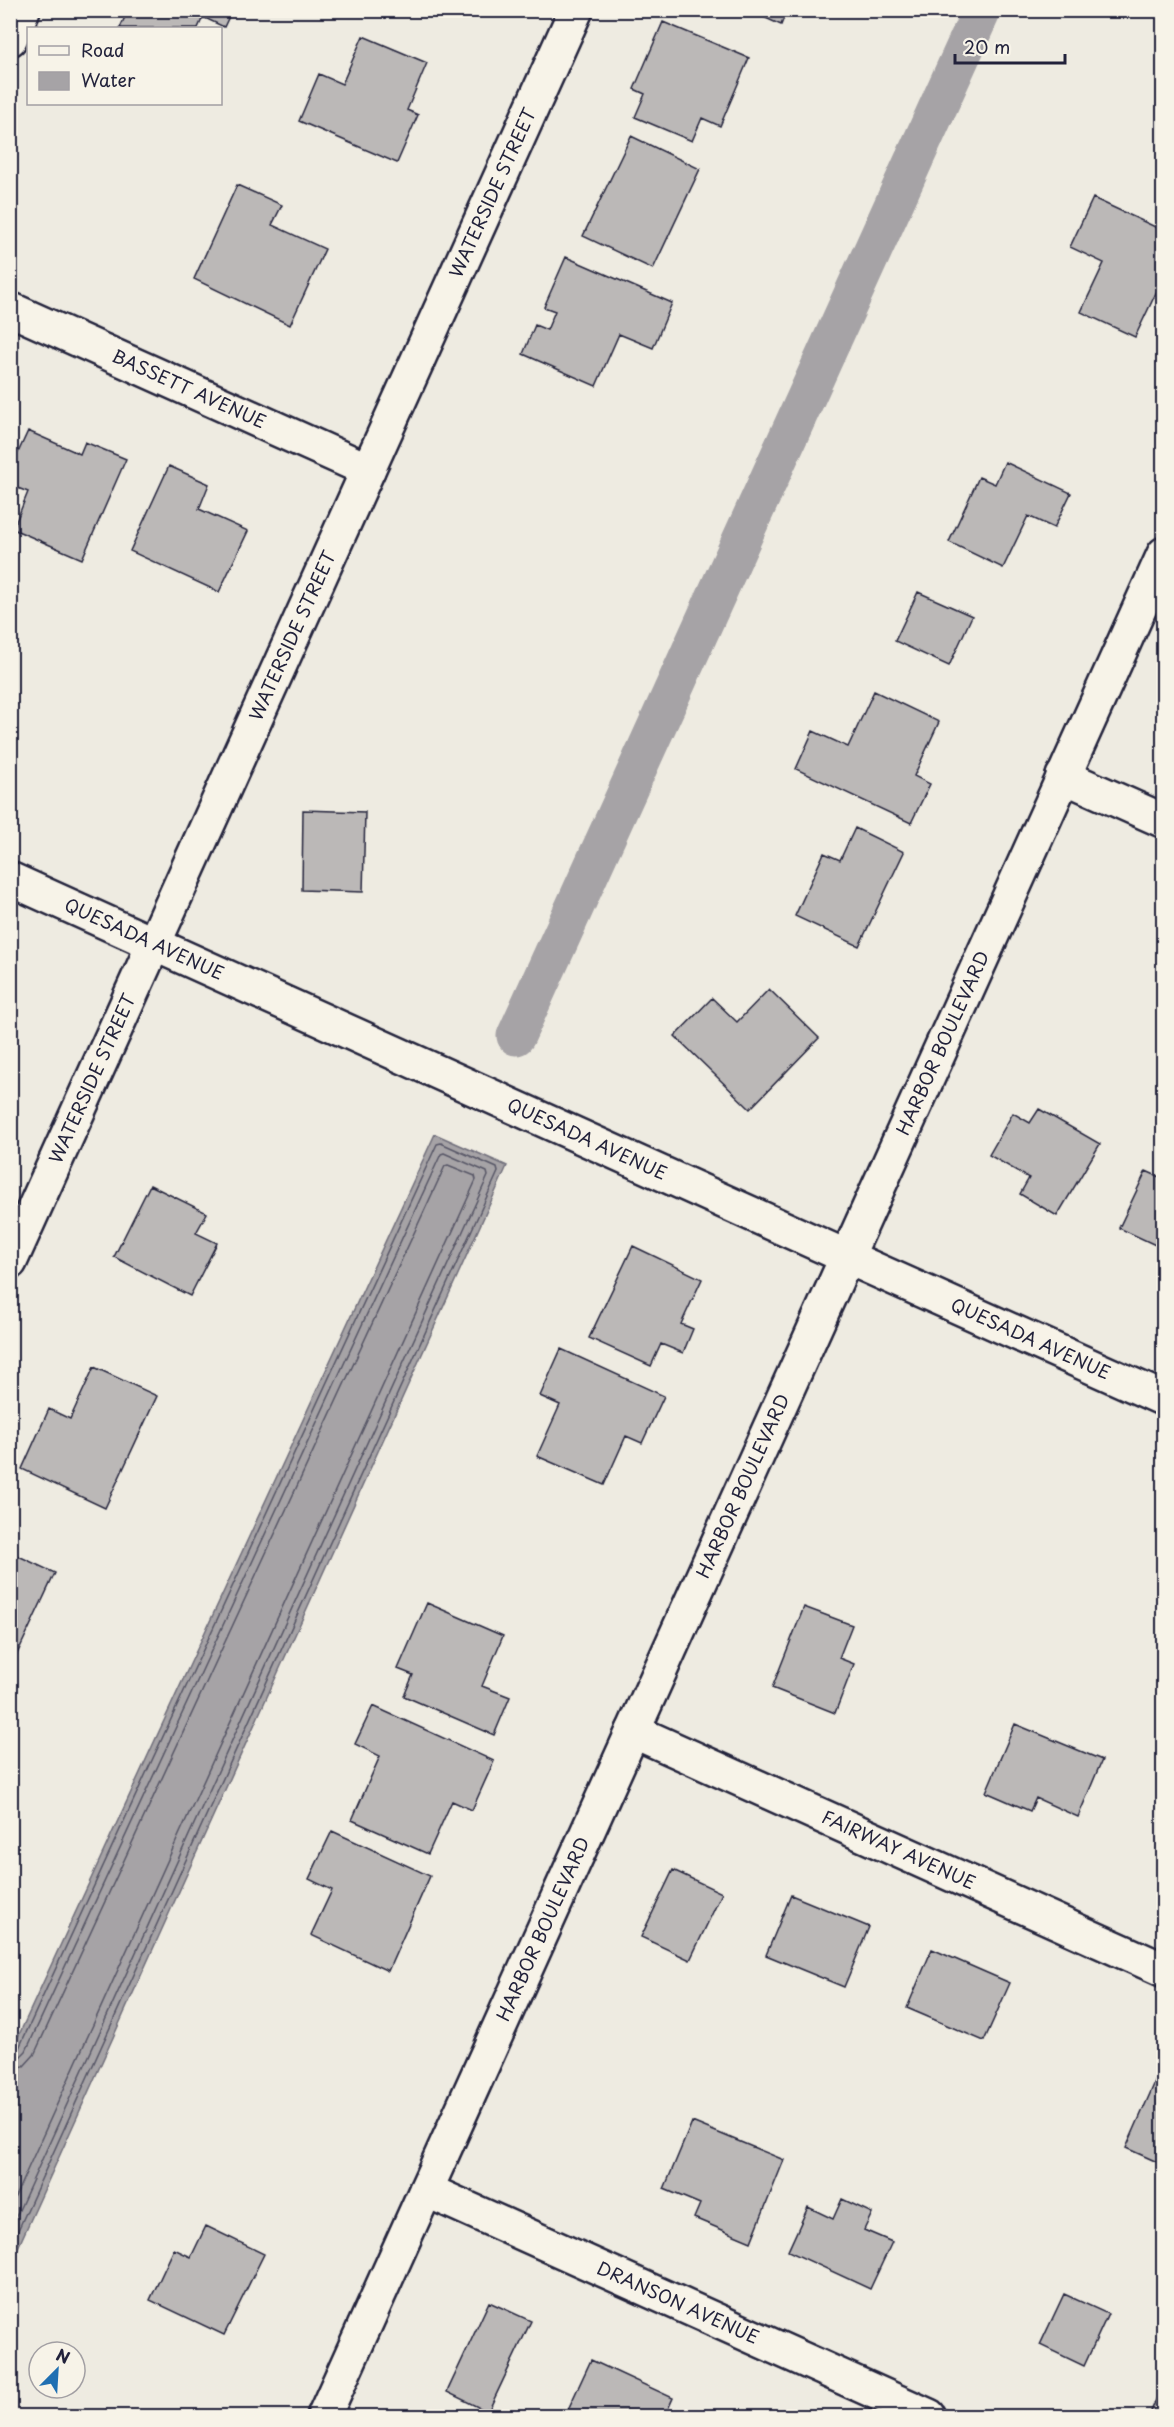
<svg xmlns="http://www.w3.org/2000/svg" width="1174" height="2427" font-family="'Playpen Sans',sans-serif">
<rect width="100%" height="100%" fill="#eeebe1"/>
<filter id="ink" filterUnits="userSpaceOnUse"><feTurbulence type="fractalNoise" baseFrequency=".0167" numOctaves="2"/><feDisplacementMap in="SourceGraphic" scale="12" xChannelSelector="R" yChannelSelector="G"/><feConvolveMatrix kernelMatrix="1 2 1 2 8 2 1 2 1" color-interpolation-filters="sRGB"/></filter>
<g filter="url(#ink)">
<path fill="#a6a3a6" stroke="#716f7b" stroke-width="1.5" d="M435,1134l72,32 -496,1097v-211z"/>
<g fill="none" stroke-linecap="round" stroke-linejoin="round">
<path stroke="#575666" stroke-width="1.5" d="M10,2052l9,-4 418,-904 4,-1 56,25 1,4 -488,1076
M10,2060l9,-2 7,-7 415,-897 3,-1 43,19 1,4 -478,1054
M10,2069l14,-3 10,-11 411,-889 3,-1 27,11 1,4 -466,1028"/>
<path stroke="#a6a3a6" stroke-width="39" d="M516,1036l466,-1026"/>
</g>
<path fill="#bbb8b7" stroke="#22223b" stroke-width="1.5" d="M128,10h104l-8,17 -21,-10 -5,11h-78z
M748,10h39l-6,15z
M663,22l86,36 -29,68 -18,-8 -10,23 -57,-24 10,-23 -11,-5z
M363,36l64,27 -20,47 11,5 -21,48 -98,-42 20,-47 23,10z
M631,136l69,33 -47,100 -70,-33z
M237,185l45,20 -10,20 53,24 -35,76 -96,-46z
M1093,198l71,33v45l-29,61 -54,-25 23,-49 -34,-16z
M566,257l106,46 -19,45 -34,-14 -23,52 -73,-32 12,-29 12,5 8,-19 -11,-4z
M28,431l52,23 5,-12 41,17 -44,100 -69,-30 15,-37 -18,-7v-15z
M1005,462l66,31 -17,35 -26,-12 -25,52 -54,-26 30,-65 16,7z
M169,466l40,18 -10,25 49,22 -29,61 -89,-41z
M918,592l54,24 -23,50 -54,-25z
M874,691l65,31 -25,54 16,8 -19,39 -115,-54 17,-38 35,16z
M303,810l62,2 -2,80 -61,-2z
M855,828l49,24 -45,94 -64,-30 29,-63 16,7z
M769,989l50,49 -69,71 -75,-73 37,-38 25,24z
M1039,1109l61,35 -43,72 -37,-22 9,-16 -40,-23 24,-42 17,10z
M1146,1171l18,8v70l-45,-21z
M150,1185l57,28 -11,20 21,10 -27,53 -76,-39z
M633,1246l69,33 -21,45 12,5 -10,24 -22,-9 -10,22 -62,-28z
M561,1349l103,47 -22,47 -16,-7 -22,49 -67,-29 23,-51 -20,-9z
M94,1367l63,29 -52,112 -83,-39 27,-60 21,10z
M10,1552l45,21 -45,96z
M427,1603l76,33 -21,50 28,11 -16,38 -90,-39 9,-21 -15,-6z
M804,1607l48,18 -13,33 15,6 -19,49 -63,-25z
M373,1706l121,55 -22,49 -20,-9 -24,53 -76,-34 28,-64 -25,-12z
M1015,1724l87,36 -24,57 -42,-19 -6,13 -44,-19z
M332,1831l98,45 -42,95 -77,-36 21,-45 -23,-11z
M673,1870l49,23 -32,67 -49,-23z
M791,1895l78,32 -25,60 -78,-32z
M932,1949l78,34 -26,58 -77,-33z
M1156,2080l8,4v81l-38,-17z
M692,2122l92,38 -33,82 -57,-24 6,-14 -36,-15z
M842,2199l30,14 -8,17 28,12 -22,47 -82,-38 20,-44 25,12z
M206,2226l58,28 -40,81 -74,-35 24,-51 17,8z
M1064,2294l44,20 -24,52 -44,-21z
M489,2302l42,19 -43,91 -41,-20z
M591,2360l82,38 -8,18h-100z
M1164,2381v35h-15z"/>
<g fill="none" stroke-linecap="round" stroke-linejoin="round">
<defs>
<g id="street">
<path d="M10,39l13,-29"/>
<path id="s1" d="M10,309l358,161"/>
<path d="M1063,776l101,45"/>
<path id="s2" d="M847,1257l317,142"/>
<path id="s3" d="M10,1262l566,-1252"/>
<path id="s4" d="M633,1731l531,239"/>
<path id="s5" d="M426,2190l503,226"/>
</g>
<g id="secondary">
<path id="s6" d="M10,879l837,378"/>
<path id="s7" d="M324,2416l840,-1862"/>
</g>
</defs>
<use href="#street" stroke="#22223b" stroke-width="38"/>
<use href="#secondary" stroke="#22223b" stroke-width="38"/>
<use href="#street" stroke="#f7f3e8" stroke-width="33"/>
<use href="#secondary" stroke="#f7f3e8" stroke-width="33"/>
</g>
</g>
<g text-anchor="middle" stroke-width="4.5" stroke-linejoin="round" paint-order="stroke">
<g font-size="18" fill="#22223b" stroke="#f7f3e8">
<text dy="6" stroke="none"><textPath href="#s3" startOffset="1173">WATERSIDE STREET</textPath></text>
<text dy="6" stroke="none"><textPath href="#s1" startOffset="196">BASSETT AVENUE</textPath></text>
<text dy="6" stroke="none"><textPath href="#s3" startOffset="687">WATERSIDE STREET</textPath></text>
<text dy="6" stroke="none"><textPath href="#s6" startOffset="147">QUESADA AVENUE</textPath></text>
<text dy="6" stroke="none"><textPath href="#s7" startOffset="1506">HARBOR BOULEVARD</textPath></text>
<text dy="6" stroke="none"><textPath href="#s3" startOffset="201">WATERSIDE STREET</textPath></text>
<text dy="6" stroke="none"><textPath href="#s6" startOffset="633">QUESADA AVENUE</textPath></text>
<text dy="6" stroke="none"><textPath href="#s2" startOffset="201">QUESADA AVENUE</textPath></text>
<text dy="6" stroke="none"><textPath href="#s7" startOffset="1020">HARBOR BOULEVARD</textPath></text>
<text dy="6" stroke="none"><textPath href="#s4" startOffset="291">FAIRWAY AVENUE</textPath></text>
<text dy="6" stroke="none"><textPath href="#s7" startOffset="534">HARBOR BOULEVARD</textPath></text>
<text dy="6" stroke="none"><textPath href="#s5" startOffset="276">DRANSON AVENUE</textPath></text>
</g>
</g>
<rect width="1174" height="2427" fill="none" stroke="#f7f3e8" stroke-width="36"/>
<rect x="18" y="18" width="1138" height="2391" fill="none" stroke="#22223b" stroke-width="2" filter="url(#ink)"/>
<rect x="27" y="27" width="195" height="78" fill="#f7f3e8" stroke="#a29fa3" stroke-width="1.5"/>
<rect x="39" y="46" width="30" height="9" fill="#f7f3e8" stroke="#a29fa3" stroke-width="1.5"/>
<text x="81" y="57" font-size="18" fill="#22223b">Road</text>
<rect x="39" y="72" width="30" height="18" fill="#a6a3a6" stroke="#a29fa3" stroke-width="1.5"/>
<text x="81" y="87" font-size="18" fill="#22223b">Water</text>
<g transform="translate(57 2370) rotate(24)"><circle r="28" fill="#f7f3e8" stroke="#a29fa3" stroke-width="1.5"/>
<path d="M0-4.5L10 22L0 15L-10 22Z" fill="#1f6fb2"/>
<text y="-9" font-size="16" font-weight="bold" text-anchor="middle" fill="#22223b">N</text>
</g>
<path d="M955 54v9h110v-9" fill="none" stroke="#22223b" stroke-width="3"/>
<text x="964" y="54" font-size="18" fill="#22223b" stroke="#f7f3e8" stroke-width="4.5" paint-order="stroke">20 m</text>
</svg>
